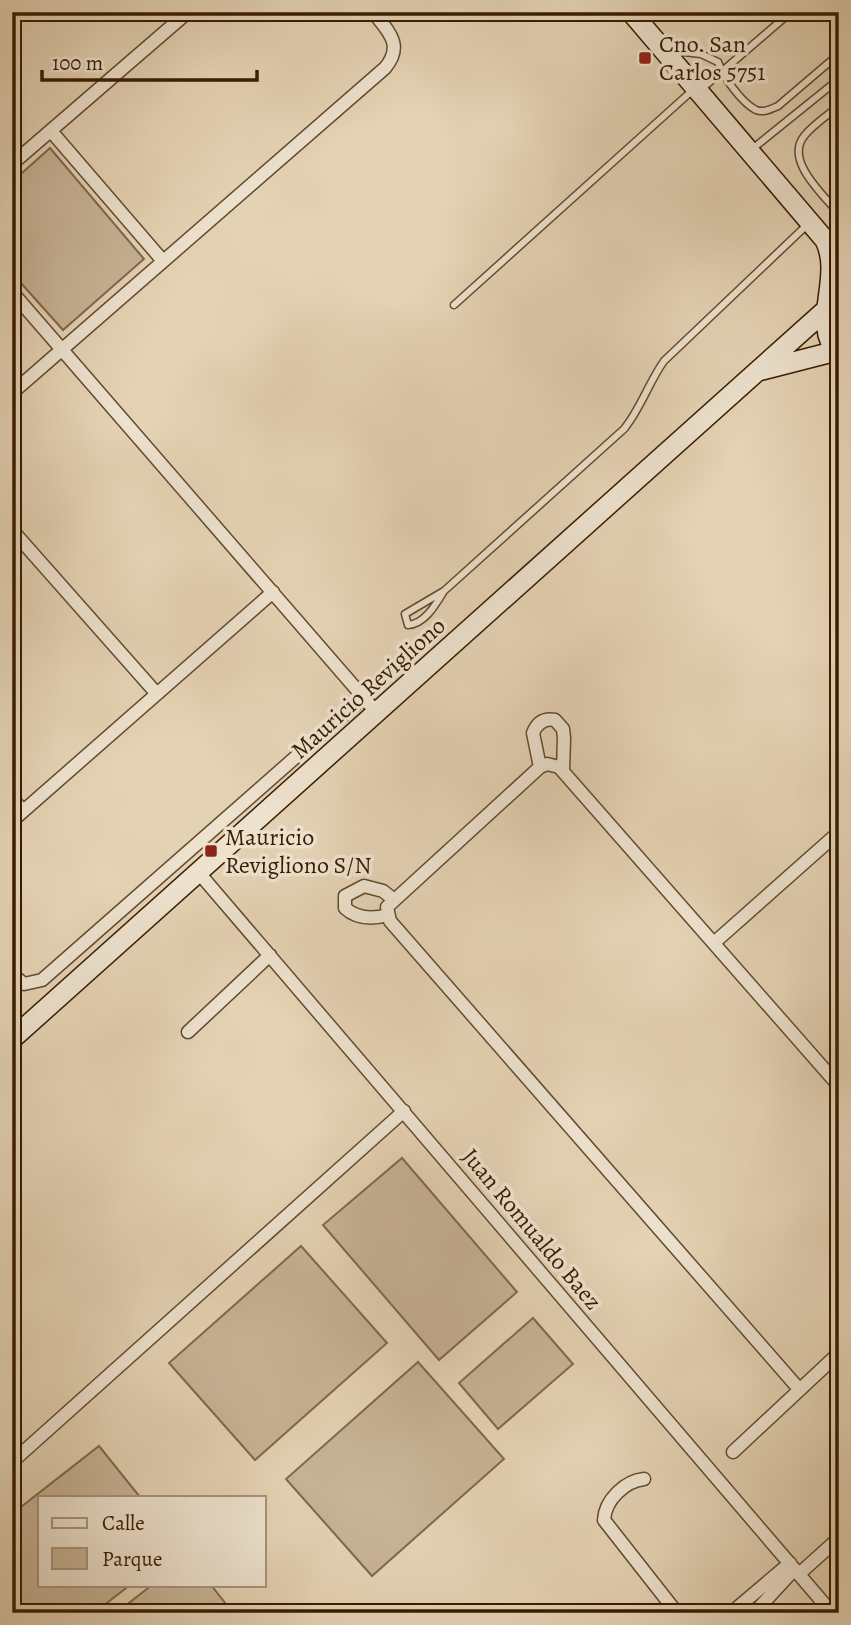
<svg xmlns="http://www.w3.org/2000/svg" width="851" height="1625" font-family="Alegreya,serif">
<rect width="100%" height="100%" fill="#e4d2b4"/>
<filter id="stains"><feTurbulence type="fractalNoise" baseFrequency=".00286" numOctaves="4"/><feColorMatrix values="0 0 0 0 .2 0 0 0 0 .09 0 0 0 0 .02 0 0 0 .5 -.17"/></filter>
<radialGradient id="worn" r=".72"><stop offset=".6" stop-color="#630" stop-opacity="0"/><stop offset="1" stop-color="#630" stop-opacity=".3"/></radialGradient>
<path fill="#c7b396" stroke="#80684c" stroke-width="2" d="M50,148l94,111 -81,71 -51,-57v-91z
M402,1158l115,134 -78,68 -116,-135z
M301,1246l86,97 -132,117 -86,-97z
M533,1318l40,46 -75,65 -39,-46z
M418,1362l86,97 -132,117 -86,-97z
M99,1446l41,51h-100v88h90l-36,28h-82v-99z
M152,1585h59l22,28h-117z"/>
<g fill="none" stroke-linecap="round" stroke-linejoin="round">
<defs>
<path id="service" d="M811,12h3
M834,12l5,5
M675,51l26,3 17,8c5,15 24,41 38,48 8,3 15,-1 22,-4l61,-52
M705,86l86,-74
M839,106c-11,9 -25,18 -34,29 -22,25 19,60 34,79
M756,146l83,-67
M836,235l3,-3
M454,305l240,-216
M444,591c-8,13 -19,33 -36,34l-3,-11 39,-23 180,-162c17,-21 25,-47 40,-68l143,-136"/>
<path id="minor" d="M51,131l112,130
M12,164l176,-152
M12,292l365,421
M12,393l373,-325c19,-23 4,-36 -12,-56
M12,530l145,164
M540,767l-7,-34c4,-10 11,-15 22,-13l8,9 1,9 -1,33
M12,798l11,13
M12,821l261,-229
M199,873l633,740
M388,915c-15,4 -31,4 -43,-7v-12l19,-10 19,5 10,8
M715,942l124,-110
M12,974l12,10 18,-4 322,-283
M188,1032l82,-77
M799,1389l-409,-468 -3,-14 153,-140 7,-3 12,3 280,319
M733,1452l106,-99
M12,1462l392,-351
M644,1479c-19,2 -39,21 -40,41l73,93
M799,1574l40,-36
M731,1613l59,-50
M754,1613l38,-41"/>
<path id="secondary" d="M631,12l194,228c19,39 -16,84 14,114
M762,370l74,-19
M12,1039l826,-740"/>
</defs>
<use href="#service" stroke="#634a2e" stroke-width="9"/>
<use href="#minor" stroke="#634a2e" stroke-width="15"/>
<use href="#secondary" stroke="#381c01" stroke-width="22"/>
<use href="#service" stroke="#ede2ce" stroke-width="6"/>
<use href="#minor" stroke="#ede2ce" stroke-width="12"/>
<use href="#secondary" stroke="#ede2ce" stroke-width="19"/>
</g>
<g fill="#8f2418" stroke="#ede2ce" stroke-width="2.5">
<rect x="638" y="51" width="14" height="14" rx="3.5"/>
<rect x="204" y="844" width="14" height="14" rx="3.5"/>
</g>
<g text-anchor="middle" stroke-width="7" stroke-linejoin="round" paint-order="stroke">
<g font-size="24" fill="#381c01" stroke="#ede2ce" text-anchor="start">
<text x="659" y="52">Cno. San<tspan x="659" dy="28">Carlos 5751</tspan></text>
<text x="225" y="845">Mauricio<tspan x="225" dy="28">Revigliono S/N</tspan></text>
</g>
<g font-size="24" fill="#381c01" stroke="#ede2ce">
<text transform="translate(368 688) rotate(-42)" y="8">Mauricio Revigliono</text>
<text transform="translate(532 1229) rotate(50)" y="8">Juan Romualdo Baez</text>
</g>
</g>
<rect width="851" height="1625" fill="none" stroke="#e4d2b4" stroke-width="42"/>
<rect x="14" y="14" width="823" height="1597" fill="none" stroke="#381c01" stroke-width="3.5"/>
<rect x="21" y="21" width="809" height="1583" fill="none" stroke="#381c01" stroke-width="2"/>
<rect x="38" y="1496" width="228" height="91" fill="#ede2ce" stroke="#a5937c" stroke-width="2"/>
<rect x="52" y="1518" width="35" height="10" fill="#ede2ce" stroke="#a5937c" stroke-width="2"/>
<text x="102" y="1530" font-size="21" fill="#381c01">Calle</text>
<rect x="52" y="1548" width="35" height="21" fill="#c7b396" stroke="#a5937c" stroke-width="2"/>
<text x="102" y="1566" font-size="21" fill="#381c01">Parque</text>
<path d="M42 70v10h215v-10" fill="none" stroke="#381c01" stroke-width="3.5"/>
<text x="52" y="70" font-size="21" fill="#381c01" stroke="#ede2ce" stroke-width="5" paint-order="stroke">100 m</text>
<rect width="100%" height="100%" filter="url(#stains)"/>
<rect width="100%" height="100%" fill="url(#worn)"/>
</svg>
